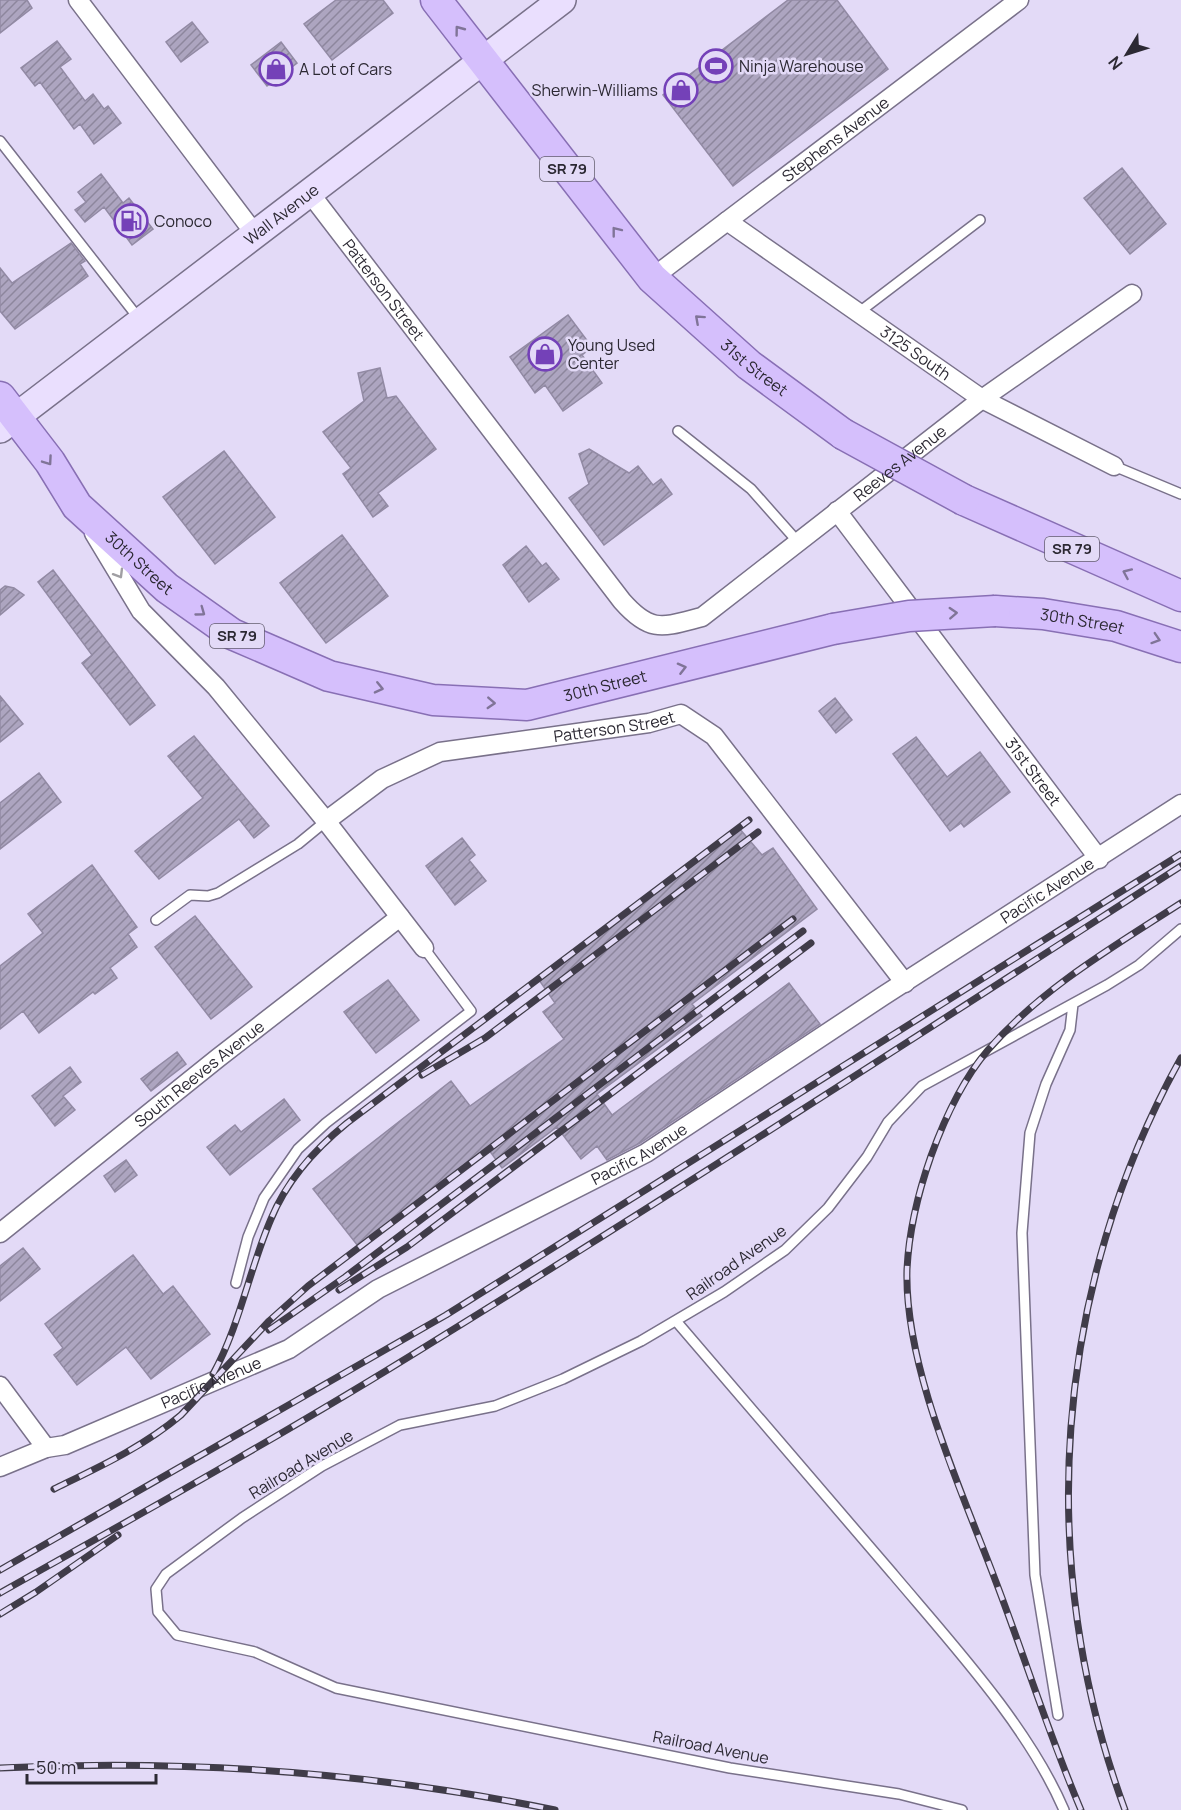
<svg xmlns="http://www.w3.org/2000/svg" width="1181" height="1810" font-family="Manrope,sans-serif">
<defs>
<pattern id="building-hatch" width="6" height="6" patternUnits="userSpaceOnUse" patternTransform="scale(1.5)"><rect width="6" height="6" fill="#ada5c0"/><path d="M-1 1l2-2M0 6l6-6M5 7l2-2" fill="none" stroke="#8d869d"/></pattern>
</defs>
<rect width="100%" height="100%" fill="#e3daf7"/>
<path fill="url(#building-hatch)" stroke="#928aa4" stroke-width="1.5" d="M0,0h27l5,8 -32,25z
M336,0h47l10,13 -61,47 -28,-36z
M788,0h49l51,69 -155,117 -70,-91z
M192,22l16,20 -27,20 -15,-20z
M57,41l14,18 -11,8 25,34 8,-7 11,15 4,-3 13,17 -27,21 -14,-20 -6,5 -34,-47 -5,4 -14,-18z
M281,42l16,21 -30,23 -16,-21z
M1122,168l44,56 -36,30 -46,-56z
M101,174l22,29 6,-5 24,31 -21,16 -28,-38 -19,15 -10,-12 11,-8 -8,-10z
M71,243l14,18 -5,3 8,12 -73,53 -15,-18v-43l12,15z
M568,315l24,32 -10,8 20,28 -39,28 -18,-26 -10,8 -25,-36z
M380,368l7,30 9,-2 40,53 -58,44 10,13 -15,11 -30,-43 8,-6 -28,-36 41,-31 -6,-28z
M589,449l40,24 9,-7 15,19 8,-6 11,15 -68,51 -35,-47 20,-14 -10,-30z
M224,451l51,66 -60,47 -52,-67z
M342,535l46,61 -62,47 -46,-60z
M526,546l16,20 4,-3 13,16 -30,23 -26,-37z
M53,570l102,135 -25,20 -48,-62 10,-8 -54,-73z
M5,586l9,2 10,7 -24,20v-25z
M0,696l23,28 -23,18z
M835,698l17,22 -16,13 -17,-22z
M194,736l75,90 -15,12 -15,-19 -80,60 -24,-28 68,-53 -35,-42z
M916,737l31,40 33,-25 30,40 -46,35 -3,-4 -11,8 -57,-77z
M39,773l22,29 -61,47v-46z
M739,828l23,27 11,-7 44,61 -125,95 10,12 -105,78 15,21 177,-132 31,41 -180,119 -33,17 -10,-14 -16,13 -24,-32 -55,41 -13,-18 -131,96 -45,-57 138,-108 19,25 94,-67 -21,-27 12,-9 -16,-23z
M462,838l13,17 -6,5 17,21 -31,24 -29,-39z
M92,865l45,62 -9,7 9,13 -27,21 7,10 -22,16 -2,-2 -54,41 -16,-22 -23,18v-63l43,-33 -15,-19z
M195,916l57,71 -41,32 -56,-72z
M388,980l31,40 -43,33 -32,-41z
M177,1052l9,12 -35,27 -10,-12z
M70,1067l11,15 -18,14 12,14 -20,16 -23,-30z
M284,1099l16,21 -70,55 -23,-28 28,-22 6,7z
M126,1160l11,15 -22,17 -11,-16z
M23,1248l17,21 -40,32v-35z
M133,1255l30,39 10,-8 37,48 -59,45 -25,-32 -49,38 -23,-30 9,-7 -18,-24z"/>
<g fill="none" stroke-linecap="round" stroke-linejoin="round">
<defs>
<path id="service" d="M0,141l140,179
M858,313l122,-93
M678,431l73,58 47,53
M1114,466l67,28
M156,920l34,-25 18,1 10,-3 80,-49 28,-23
M236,1283l12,-46 16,-39 34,-49 28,-26 145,-112 -47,-63
M676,1321c73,85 145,169 217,253 59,70 135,152 171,236
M1058,1715l-23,-140 -13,-342 8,-100 16,-49 24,-54 3,-26
M962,1810l-63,-16 -169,-26 -394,-80 -81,-36 -78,-17 -19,-23 -2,-23 10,-15 76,-56 80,-52 78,-41 95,-19 68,-27 78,-38 83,-49 61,-42 43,-42 39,-51 21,-35 34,-36 185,-101 32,-20 42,-36"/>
<g id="minor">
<path d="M78,0l177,234"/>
<path id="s1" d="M309,192l313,409c29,33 41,26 80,16l280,-218 150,-105"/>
<path id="s2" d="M727,221l255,178 132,67"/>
<path id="s3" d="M652,278l367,-278"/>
<path id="s4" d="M837,511l262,348"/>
<path d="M94,533l47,78 75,76 110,134 98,127"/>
<path id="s5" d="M326,821l56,-42 58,-27 209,-29 32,-9 33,22 191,247"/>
<path id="s6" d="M0,1233l218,-175 182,-141"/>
<path d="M0,1386l46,62"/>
<path id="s7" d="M0,1467l46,-19 19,-3 224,-96 89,-60 268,-136 237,-157 298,-192"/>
</g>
<g id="secondary">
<path id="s8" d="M0,429l562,-429"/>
</g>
<g id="primary">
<path id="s9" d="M436,0l216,278 97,87 94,69"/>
<path id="s10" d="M0,397l50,65 27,44 90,82 65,46 97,42 104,24 94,5 306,-76"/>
<path d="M964,500l217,96"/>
<path id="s11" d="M995,611l48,3 73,12 65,21"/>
</g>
</defs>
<use href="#service" stroke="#79718a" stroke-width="12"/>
<use href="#minor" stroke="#79718a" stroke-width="21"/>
<use href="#secondary" stroke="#79718a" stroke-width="30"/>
<use href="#primary" stroke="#886fb4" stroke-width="33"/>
<use href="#service" stroke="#fff" stroke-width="9"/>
<use href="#minor" stroke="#fff" stroke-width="18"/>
<use href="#secondary" stroke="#eadffe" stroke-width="27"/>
<use href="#primary" stroke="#d5bffc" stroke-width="30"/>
<defs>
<path id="rail" d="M422,1075l63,-37 273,-206
M339,1290l68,-43 404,-304
M269,1330l76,-53 458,-346
M213,1374c27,-49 36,-104 58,-155 16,-39 44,-70 76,-96l402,-303
M54,1489c45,-22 89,-42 127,-74l88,-94 39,-35 485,-367
M0,1570l446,-255 735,-461
M0,1593c144,-81 288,-161 428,-248 253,-156 503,-318 753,-479
M0,1614l36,-22 82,-57
M0,1768c187,-9 371,4 555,42
M1081,1810c-32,-75 -56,-152 -85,-228 -34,-91 -92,-215 -89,-313 2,-39 11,-76 24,-113 13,-36 32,-77 57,-106 54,-62 125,-103 193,-147
M1125,1810c-91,-246 -72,-522 56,-752"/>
</defs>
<use href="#rail" stroke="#403c49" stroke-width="7"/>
<use href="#rail" stroke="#e3daf7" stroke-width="4.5" stroke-dasharray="14" stroke-linecap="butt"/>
<defs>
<path id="primary-bridge" d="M843,434l121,66
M833,629l76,-13 86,-5"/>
</defs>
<use href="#primary-bridge" stroke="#886fb4" stroke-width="33" stroke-linecap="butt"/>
<use href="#primary-bridge" stroke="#d5bffc" stroke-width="30"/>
</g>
<defs><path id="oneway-chevron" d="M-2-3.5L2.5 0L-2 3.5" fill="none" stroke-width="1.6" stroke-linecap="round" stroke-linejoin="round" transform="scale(1.5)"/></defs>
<g stroke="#807498">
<use href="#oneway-chevron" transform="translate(459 30) rotate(-127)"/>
<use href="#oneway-chevron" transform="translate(616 231) rotate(-128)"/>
<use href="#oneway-chevron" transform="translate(699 319) rotate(-138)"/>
<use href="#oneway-chevron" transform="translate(48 461) rotate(55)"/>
<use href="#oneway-chevron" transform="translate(1127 573) rotate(-156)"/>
<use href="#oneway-chevron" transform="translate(201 612) rotate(36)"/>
<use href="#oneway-chevron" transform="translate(953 613) rotate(-3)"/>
<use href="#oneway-chevron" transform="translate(1156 639) rotate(18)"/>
<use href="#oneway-chevron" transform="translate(682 668) rotate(-14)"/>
<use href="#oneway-chevron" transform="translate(379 688) rotate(13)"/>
<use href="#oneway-chevron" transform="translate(491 703) rotate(3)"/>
</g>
<use stroke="#a09fa3" href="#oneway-chevron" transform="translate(119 574) rotate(59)"/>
<defs>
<symbol id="stadium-ring" viewBox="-11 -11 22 22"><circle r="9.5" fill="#e3daf7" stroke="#7441b8" stroke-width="1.5"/><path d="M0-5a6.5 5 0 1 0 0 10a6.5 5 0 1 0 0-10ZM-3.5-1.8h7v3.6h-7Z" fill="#7441b8"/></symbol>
<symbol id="shop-ring" viewBox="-11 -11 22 22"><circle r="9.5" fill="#e3daf7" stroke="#7441b8" stroke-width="1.5"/><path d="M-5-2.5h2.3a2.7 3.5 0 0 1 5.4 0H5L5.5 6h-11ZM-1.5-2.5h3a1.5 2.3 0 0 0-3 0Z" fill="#7441b8"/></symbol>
<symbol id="fuel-ring" viewBox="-11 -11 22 22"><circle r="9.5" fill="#e3daf7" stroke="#7441b8" stroke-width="1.5"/><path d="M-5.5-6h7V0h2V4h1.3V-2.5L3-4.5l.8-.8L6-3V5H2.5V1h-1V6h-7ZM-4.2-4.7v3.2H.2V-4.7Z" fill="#7441b8"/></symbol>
</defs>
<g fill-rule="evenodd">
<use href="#stadium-ring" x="697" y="47" width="38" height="38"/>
<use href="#shop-ring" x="257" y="50" width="38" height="38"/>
<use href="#shop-ring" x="662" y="71" width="38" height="38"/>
<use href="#fuel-ring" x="112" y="202" width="38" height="38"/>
<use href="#shop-ring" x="526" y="335" width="38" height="38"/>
</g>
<g text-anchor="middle" stroke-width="5" stroke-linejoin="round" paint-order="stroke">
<g fill="#e3daf7" stroke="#635e6e" stroke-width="1.5">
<rect x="540" y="157" width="54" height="24" rx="4.5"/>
<rect x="1045" y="537" width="54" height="24" rx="4.5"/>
<rect x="210" y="624" width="54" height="24" rx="4.5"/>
</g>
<g font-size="15" font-weight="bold" fill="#2c2933">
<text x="567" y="174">SR 79</text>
<text x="1072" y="554">SR 79</text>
<text x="237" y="641">SR 79</text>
</g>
<g font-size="16" fill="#2c2933" stroke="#e3daf7" text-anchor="start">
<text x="739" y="72">Ninja Warehouse</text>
<text x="299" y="75">A Lot of Cars</text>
<text x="658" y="96" text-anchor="end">Sherwin-Williams</text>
<text x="154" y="227">Conoco</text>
<text x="568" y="351">Young Used<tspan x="568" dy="18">Center</tspan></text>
</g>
<g font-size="16" fill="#2c2933" stroke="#e3daf7">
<text dy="6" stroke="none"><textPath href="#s3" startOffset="230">Stephens Avenue</textPath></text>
<text dy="6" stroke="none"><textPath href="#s8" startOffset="354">Wall Avenue</textPath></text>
<text dy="6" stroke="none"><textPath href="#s1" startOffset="123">Patterson Street</textPath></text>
<text dy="6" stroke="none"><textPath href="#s2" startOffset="230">3125 South</textPath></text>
<text dy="6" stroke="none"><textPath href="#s9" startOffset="488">31st Street</textPath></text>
<text dy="6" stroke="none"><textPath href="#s1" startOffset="855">Reeves Avenue</textPath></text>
<text dy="6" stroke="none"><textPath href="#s10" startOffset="218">30th Street</textPath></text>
<text dy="6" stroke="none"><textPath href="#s11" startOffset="88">30th Street</textPath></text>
<text dy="6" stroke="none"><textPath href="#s10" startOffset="722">30th Street</textPath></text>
<text dy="6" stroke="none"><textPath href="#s5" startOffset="310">Patterson Street</textPath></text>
<text dy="6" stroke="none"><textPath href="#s4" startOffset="326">31st Street</textPath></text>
<text dy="6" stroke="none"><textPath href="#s7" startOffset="1200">Pacific Avenue</textPath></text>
<text dy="6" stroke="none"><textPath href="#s6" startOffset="255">South Reeves Avenue</textPath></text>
<text dy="6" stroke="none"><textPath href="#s7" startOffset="714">Pacific Avenue</textPath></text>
<text transform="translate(736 1262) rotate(-35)" y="6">Railroad Avenue</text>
<text dy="6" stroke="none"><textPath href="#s7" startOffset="228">Pacific Avenue</textPath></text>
<text transform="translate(301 1464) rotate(-31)" y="6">Railroad Avenue</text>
<text transform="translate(711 1747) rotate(11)" y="6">Railroad Avenue</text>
</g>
</g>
<g transform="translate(1127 54) rotate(232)" stroke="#e3daf7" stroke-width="4.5" paint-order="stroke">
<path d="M0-4.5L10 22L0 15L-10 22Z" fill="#2c2933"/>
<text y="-9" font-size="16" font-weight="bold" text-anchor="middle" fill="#2c2933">N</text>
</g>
<path d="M27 1774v9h129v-9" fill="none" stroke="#2c2933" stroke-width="3"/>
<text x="36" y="1774" font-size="18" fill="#2c2933" stroke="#e3daf7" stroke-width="4.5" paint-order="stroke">50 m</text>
</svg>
